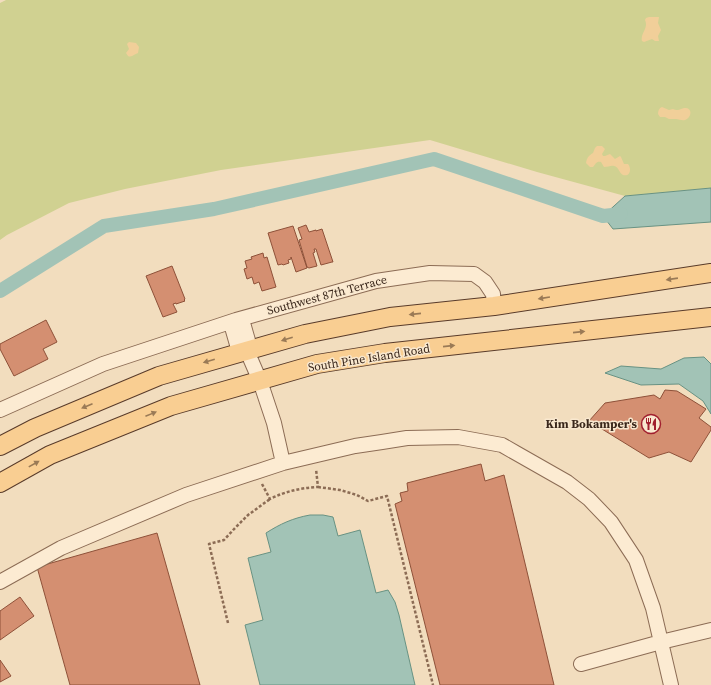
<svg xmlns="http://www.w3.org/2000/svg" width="711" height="685" font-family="'Source Serif 4',serif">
<rect width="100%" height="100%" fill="#f2ddbe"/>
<path fill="#d0d191" d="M6,0h705v188l-86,8 -88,-24 -107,-32 -209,30 -96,19 -56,14 -62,32 -7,5v-237z"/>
<path fill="#f1cf99" d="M649,17h10l-1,6 3,7 -3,6 1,5h-4l-3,-2 -8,3 -2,-1c-2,-8 7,-13 3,-21l1,-2z
M129,42l7,1 3,4 -1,6c-4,1 -6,5 -10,3l-2,-3 3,-4 -2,-5z
M662,107l7,3 4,-1c6,3 7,-1 13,-1 7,1 5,10 -1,12 -3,1 -6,-1 -9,-1 -2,0 -5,0 -7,0l-4,-2h-5l-2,-3c0,-3 1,-6 4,-7z
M597,146h5l3,3 -3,5 1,2h2l5,-2 5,5 5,-3 1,1 3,7h4c4,5 2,13 -5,11 -4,-2 -4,-8 -9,-9 -3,-1 -6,1 -10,1l-3,-5c-5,-1 -5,2 -8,5h-3l-4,-4c1,-5 2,-7 7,-10l2,-5z"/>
<path fill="#a2c3b6" stroke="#689283" d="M711,188v34l-98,7 -10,-13 22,-20z
M704,357l7,7v50l-8,-13 -24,-17 -38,1 -36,-12 16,-7 40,3 23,-11z
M310,515h13l10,2 5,19 22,-6 16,63 12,-3 7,12 4,13 16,70h-155l-15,-60 18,-5 -15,-62 23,-6 -5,-19c14,-9 27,-15 44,-18z"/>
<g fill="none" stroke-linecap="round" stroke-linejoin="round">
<path stroke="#a2c3b6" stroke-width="14" d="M0,291l104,-65 110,-17 220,-50 169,57 18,-2"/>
</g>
<path fill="#d48f71" stroke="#8e5139" d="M306,225l3,7 7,-2v1l6,-2 11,33h-1l-11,3 -5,-16h-2l1,3 -2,1 4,13 -8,2 -2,-1 -8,-27 3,-1 -4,-11z
M293,226l14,42 -11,4 -5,-15v2l-3,1 1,3 -6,2 -1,-1 -4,1 -10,-32z
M263,253l1,5 3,-1 9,30 -14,4 -3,-9 -5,2 -2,-7 -5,2 -3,-10 3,-1 -2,-7 7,-2 -1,-2z
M172,266l13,33 -1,1 1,1 -9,3v-1l-3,1 4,8 -14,5 -17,-41z
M46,320l11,22 -14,7 5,10 -34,17 -14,-27v-5z
M665,390l12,1 29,18 -7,9 12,9v3l-20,32 -22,-10 -20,6 -60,-37 16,-18 49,-8 6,4z
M481,464l4,17 19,-6 50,210h-114l-45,-181 7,-3 -2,-8 8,-2 -1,-8z
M157,533l43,152h-130l-33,-118z
M20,597l14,19 -34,24v-29z
M0,660l11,16 -11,6z"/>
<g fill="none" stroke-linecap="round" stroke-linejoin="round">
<defs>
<path id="minor" d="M247,351l-9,-3 -6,-21 4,-7 7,3 6,21 -2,7 13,30 14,42 9,40
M0,410l103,-46 133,-44 140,-39 54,-8 44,1 11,8 8,12 1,12
M0,582l61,-34 125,-53 97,-32 72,-17 27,-4 25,-4 51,-1 44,8 14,8 51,29 22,17 22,23 25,38 17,48 18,77
M581,664l80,-22 50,-12"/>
<path id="major" d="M0,446l35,-18 124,-52 146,-42 85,-17 104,-11 217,-33
M0,483l50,-28 121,-49 146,-42 68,-11 326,-36"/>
</defs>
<use href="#minor" stroke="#8c6c55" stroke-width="16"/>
<use href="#major" stroke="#593b2a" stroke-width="20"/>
<path stroke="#8c6c55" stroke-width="2.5" stroke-dasharray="3 2" stroke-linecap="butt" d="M262,484l8,15c16,-8 31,-11 48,-12l-2,-18
M318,487l22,3 17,5 11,6 19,-5 46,189
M228,623l-19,-79 15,-4 11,-12 13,-13 22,-16"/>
<use href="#minor" stroke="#fcebd2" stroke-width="14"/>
<use href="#major" stroke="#f9ce92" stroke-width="18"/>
</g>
<defs><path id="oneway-solid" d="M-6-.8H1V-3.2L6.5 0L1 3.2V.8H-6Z"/></defs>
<g fill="#9a7a56">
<use href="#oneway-solid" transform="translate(672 279) rotate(172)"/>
<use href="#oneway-solid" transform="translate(544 298) rotate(171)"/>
<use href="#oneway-solid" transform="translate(415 314) rotate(174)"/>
<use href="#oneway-solid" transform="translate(579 332) rotate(-6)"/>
<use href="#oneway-solid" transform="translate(287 339) rotate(163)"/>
<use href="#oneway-solid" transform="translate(449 346) rotate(-6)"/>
<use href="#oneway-solid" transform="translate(209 361) rotate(164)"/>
<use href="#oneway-solid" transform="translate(87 406) rotate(157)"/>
<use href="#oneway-solid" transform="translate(151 414) rotate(-22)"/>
<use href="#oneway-solid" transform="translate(34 464) rotate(-29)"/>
</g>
<defs>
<symbol id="restaurant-ring" viewBox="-11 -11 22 22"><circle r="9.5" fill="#f9e8cf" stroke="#a1202f" stroke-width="1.5"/><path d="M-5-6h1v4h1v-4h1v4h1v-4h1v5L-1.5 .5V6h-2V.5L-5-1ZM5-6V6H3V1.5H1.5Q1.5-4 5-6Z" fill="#a1202f"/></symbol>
</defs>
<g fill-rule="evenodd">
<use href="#restaurant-ring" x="640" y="413" width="22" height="22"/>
</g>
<g text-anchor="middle" stroke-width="3" stroke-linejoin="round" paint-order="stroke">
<g font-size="12" fill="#3a271b" stroke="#f9e8cf">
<text transform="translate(327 295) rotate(-15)" y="4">Southwest 87th Terrace</text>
<text transform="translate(369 358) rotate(-9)" y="4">South Pine Island Road</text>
</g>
<g font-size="12" font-weight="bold" fill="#3a271b" stroke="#f9e8cf" text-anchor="end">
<text x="637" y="428">Kim Bokamper's</text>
</g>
</g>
</svg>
